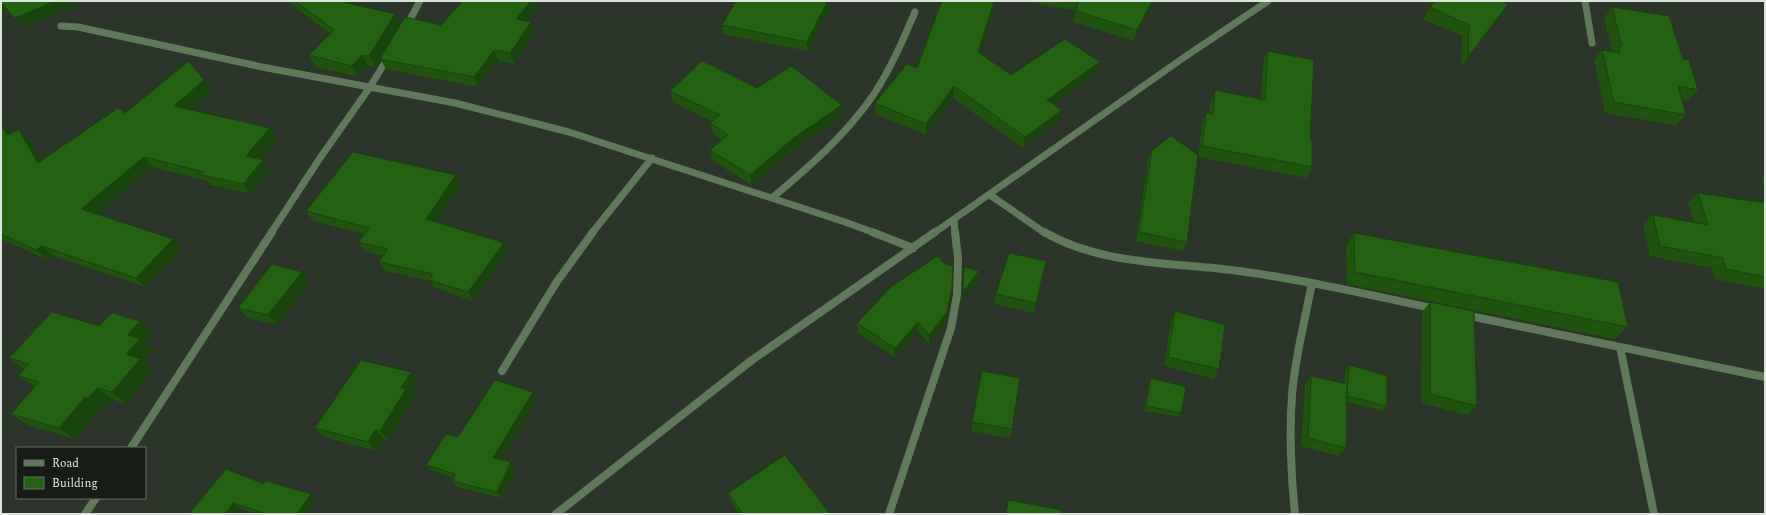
<svg xmlns="http://www.w3.org/2000/svg" width="1766" height="515" font-family="Spectral,serif">
<rect width="100%" height="100%" fill="#2b3529"/>
<g fill="none" stroke-linecap="round" stroke-linejoin="round">
<path stroke="#60795a" stroke-width="7" d="M1585,1l7,42
M61,26l17,1 184,40 193,36 114,29 276,90 30,11
M406,27l14,-26
M990,195l55,38
M772,198c37,-31 75,-64 102,-104 17,-26 29,-54 41,-82
M954,220l1,13
M271,233l49,-75 50,-71 19,-31
M592,233l60,-75
M934,233l252,-177 82,-55"/>
<path stroke="#60795a" stroke-width="8" d="M872,232l41,16
M1044,232c59,34 129,30 195,39 66,9 132,24 197,38
M1465,315l300,62
M1620,347l34,167
M502,371l54,-88 37,-51
M131,448l141,-216
M85,514l11,-16
M556,514l196,-154 183,-128
M889,514l62,-186 6,-33 1,-37 -3,-26
M1295,514c-4,-40 -6,-79 -3,-119 3,-38 13,-75 20,-112"/>
</g>
<path fill="#205310" d="M287,1h67l-4,2 45,11 5,11h41l102,-24 -16,20 8,11 -21,32 -16,-4 -20,27 -92,-18 -6,-10 -4,8 -8,-1 -10,11 -42,-10 -7,-12 21,-21z
M942,1h53l-1,6 -14,47 31,21 86,-2 -44,31 6,17 -36,27 -70,-50 -27,37 -51,-21v-11l42,-35z
M1024,1h130l-20,40 -61,-19 3,-11z
M827,2l1,9 -20,40 -85,-17 -1,-9z
M1430,7l71,9 -40,52 1,-32 -39,-17z
M1612,7l71,52 15,31 -10,10 -6,-1 4,16 -10,10 -71,-12 -11,-53 8,-10 10,2 -8,-34z
M1268,51l42,88 2,28 -5,11 -109,-21 4,-33 4,-11h3l2,-11 4,-12 46,9 2,-37z
M204,80l8,11 -22,19 80,18 8,11 -18,20 3,1 8,10 -20,24 -41,-9 -3,-4 -54,-14 -56,48 85,34 -36,38 -93,-31 -5,4 -47,-21v-114l9,9 9,-4 11,11 11,19 84,-47z
M757,88l85,28 -46,32 -44,38 -40,-26 -2,-10 12,-10 -9,-6 -3,-11 3,-1 -41,-20 -2,-11z
M1152,150l35,92 -4,9 -47,-10 12,-81z
M456,175l5,10 -25,37 68,21 4,9 -35,49 -38,-13 -5,-7 -45,-10 -6,-9 4,-6 -18,-5 -7,-9 6,-8 -51,-13 -7,-10z
M1765,176v15l-4,-11z
M1698,193l67,10v86l-50,-10 -3,-11 -62,-12 -7,-32 10,-9 41,8 -6,-20z
M1354,233l274,94 -14,12 -267,-55 -1,-38z
M1046,261l-12,52 -40,-9 2,-10z
M964,267l15,4 -1,10 -16,21z
M310,282l-33,43 -29,-7 -10,-10z
M952,286l-1,8 -5,27 -17,23 -12,-14 -23,27 -37,-25v-9z
M1430,302l47,104 -10,9 -46,-12 1,-91z
M1175,311l44,58 -5,10 -50,-13 7,-45z
M140,321l14,12 -9,10 9,7 -10,12 10,8 -28,34 -14,-5 -8,10 -3,-1 -26,31 -48,-14 -16,-11 24,-27 -17,-11 6,-7 -15,-11z
M1349,365l38,41 -5,5 -35,-9 -1,46 -8,8 -37,-10 4,-61 6,-9 33,7 1,-12z
M982,371l30,58 -2,9 -39,-7z
M1151,378l30,35 -2,4 -35,-6 5,-28z
M419,381l-8,13 3,4 -26,42 -4,-1 -8,12 -52,-14 -9,-9z
M533,392l4,7 -36,61 10,2 5,7 -14,29 -45,-11 -5,-6 1,-3 -21,-7 -6,-6 32,-28z
M264,484l47,10 5,5 -10,15h-47l-19,-6 -6,6h-45z
M728,493l102,21h-90l-9,-12z
M1008,500l54,14h-57z"/>
<path fill="#1a440d" d="M55,1h19l3,4 -53,23 -9,-10z
M333,1h21l-16,9z
M531,1h12l-23,28 -4,-10z
M994,1h1l-1,6 -17,57 1,-12z
M1152,1h2l-20,40 3,-11z
M827,2l1,9 -20,40 -1,-9z
M1,3l7,8 -7,4z
M1508,4l-7,12 -40,52 7,-11z
M395,14l5,11 -24,42 -7,-11z
M531,22l4,10 -21,32 -4,-11z
M494,50l4,10 -20,27 -4,-10z
M362,55l6,11 -10,11 -6,-11z
M1100,62l-3,11 -52,38 2,-11z
M204,80l8,11 -30,25 -8,-10z
M954,86l-1,12 -27,37v-11z
M842,105v11l-46,32 -44,38 -2,-11 45,-38z
M1062,110l-3,11 -36,27 2,-11z
M1,125l11,11 -5,-1z
M270,128l8,11 -24,27 -8,-10z
M19,130l11,11 19,32 -11,-10z
M144,157l9,10 -61,52 -11,-10z
M263,160l8,10 -20,24 -8,-10z
M456,175l5,10 -29,44 -6,-10z
M173,239l9,10 -36,38 -10,-9z
M504,243l4,9 -35,49 -5,-9z
M41,246l12,10 -5,4 -12,-10z
M979,271l-1,10 -16,21 1,-10z
M302,272l8,10 -33,43 -9,-10z
M952,286l-1,8 -5,27 -17,23v-9z
M140,321l14,12 -9,10 9,7 -10,12 10,8 -28,34 -14,-12 14,-38 2,-19z
M918,322l-1,8 -23,27 1,-9z
M411,372l8,9 -8,13 3,4 -26,42 -8,-9 21,-43z
M97,388l15,11 -8,10 -16,-11z
M533,392l4,7 -39,66 -5,-7z
M85,397l16,11 -26,31 -16,-11z
M375,430l9,9 -8,12 -8,-9z
M511,462l5,7 -14,29 -5,-6z
M311,494l5,5 -10,15h-9z
M233,503l7,5 -6,6h-9z"/>
<path fill="#256113" stroke="#1a440d" d="M1,1h54l-40,17 -14,-15z
M295,1h45l55,13 -26,42 -7,-1 -10,11 -43,-11 25,-25z
M463,1h68l-15,18 15,3 -21,31 -16,-3 -20,27 -94,-18 25,-42 36,8z
M736,1h86l5,1 -20,40 -85,-17z
M942,1h52l-16,51 33,23 54,-36 35,23 -53,38 15,10 -37,27 -71,-51 -28,38 -51,-21 32,-39 10,4z
M1078,1h74l-15,29 -61,-19z
M1435,1h66l7,3 -40,53 1,-32 -39,-18z
M1612,7l57,9 14,43 6,1 9,30 -20,-4 8,29 -72,-13 -12,-52 18,3 -2,-7h4z
M1268,51l46,9 -4,79 2,1v27l-110,-21 4,-33 7,1 2,-24 50,10z
M189,61l15,19 -30,26 96,22 -24,28 17,4 -20,24 -42,-9 3,-3 -60,-15 -63,52 92,30 -37,39 -95,-32 -5,4 -35,-16v-109l6,10 12,-5 19,33 80,-55 7,5z
M702,61l55,27 34,-22 51,39 -47,32 -45,38 -40,-25 18,-15 -18,-12 10,-8 -50,-24z
M1171,136l27,19 -11,87 -48,-10 13,-82z
M353,152l103,23 -30,44 78,24 -36,49 -39,-12 4,-6 -54,-12 9,-13 -30,-7 11,-14 -63,-17z
M1698,193l67,10v74l-39,-8 -3,-11 -63,-12 -7,-31 55,10z
M1354,233l264,49 10,45 -273,-55z
M1009,253l37,8 -10,42 -40,-9z
M938,256l7,8 8,2 -1,20 -5,26 -18,23 -11,-13 -23,26 -38,-25 35,-37z
M272,264l30,8 -34,43 -30,-7z
M964,267l15,4 -16,21z
M1430,302l44,9 3,95 -47,-12z
M1175,311l50,14 -6,44 -51,-12z
M52,312l47,14 13,-13 28,8 -12,14 12,4 -14,15 14,5 -28,33 -15,-4 -9,10 -3,-1 -26,31 -48,-14 28,-32 -21,-6 11,-12 -20,-6z
M361,360l50,12 -10,16 5,1 -26,42 -5,-1 -7,12 -53,-14z
M1349,365l38,11v30l-40,-10z
M982,371l38,7 -8,51 -40,-7z
M1311,376l36,8 -1,64 -38,-10z
M1151,378l35,9 -5,26 -35,-7z
M495,380l38,12 -40,66 18,4 -14,30 -45,-11 3,-7 -29,-9 20,-31 12,3z
M785,455l45,59h-87l-15,-21z
M226,469l38,15 2,-3 45,13 -14,20h-30l-34,-11 -8,11h-36z
M1008,500l54,10v4h-56z"/>
<rect width="1766" height="515" fill="none" stroke="#dee5dd" stroke-width="4"/>
<rect x="16" y="447" width="130" height="52" fill="#171b16" stroke="#676c66"/>
<rect x="24" y="460" width="20" height="6" fill="#60795a" stroke="#676c66"/>
<text x="52" y="467" font-size="12" fill="#dee5dd">Road</text>
<rect x="24" y="477" width="20" height="12" fill="#256113" stroke="#676c66"/>
<text x="52" y="487" font-size="12" fill="#dee5dd">Building</text>
</svg>
